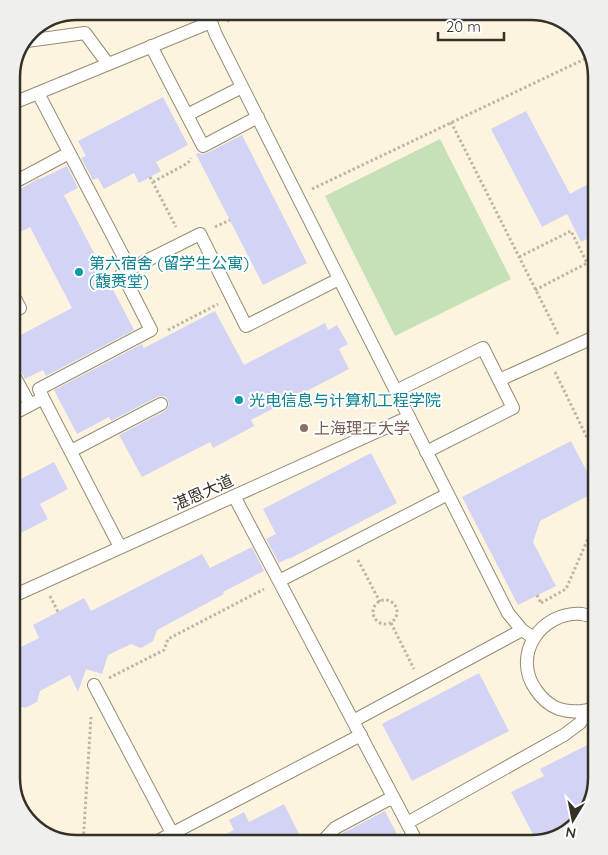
<svg xmlns="http://www.w3.org/2000/svg" width="608" height="855" font-family="Quicksand,'Noto Sans SC',sans-serif">
<rect width="100%" height="100%" fill="#fdf4df"/>
<path fill="#c6e1b6" d="M440,139l71,140 -116,57 -70,-140z"/>
<path fill="#d3d3f5" d="M163,97l25,48 -32,17 5,9 -22,12 -5,-10 -30,16 -6,-11 -5,2 -12,-22 5,-2 -8,-15z
M526,111l44,83 27,-15v55l-16,8 -14,-28 -25,13 -51,-98z
M242,135l65,128 -44,22 -67,-131 2,-1 4,1 5,-1z
M67,166l11,22 -14,7 70,135 -88,46 -3,-6 -18,9 -7,-13 -3,-3 -4,-1v-22l61,-32 -42,-81 -19,10v-43l27,-15h2z
M215,311l29,54 81,-42 3,7 9,-5 11,19 -9,5 10,20 -98,51 3,6 -41,22 -3,-6 -68,35 -23,-42 46,-24 4,-6 -1,-4 -2,-4 -4,-1 -5,1 -46,24 -2,-4 -32,17 -23,-44 88,-46 2,4z
M571,441l26,50 -57,30 -7,21 23,44 -38,19 -56,-108z
M371,453l26,50 -108,56v-1l-10,5 -13,-24 10,-5 -13,-25z
M54,462l14,27 -28,15 8,15 -37,19v-54z
M252,547l12,24 -41,21 1,2 -67,36 -4,11 -12,7 -10,-4 -23,11 -6,19 -16,-5 -8,23 -8,-17 -30,16 -3,11 -12,6 -14,-5v-51l28,-14 -6,-13 51,-27 7,13 111,-57 8,14z
M479,673l30,58 -97,50 -30,-57z
M597,740v38l-9,33 -24,24 -27,7 -26,-50 33,-16 -4,-7z
M284,804l20,40h-98l28,-14 -5,-10 15,-8 5,10z
M385,811l17,33h-56l-5,-10z"/>
<g fill="none" stroke-linecap="round" stroke-linejoin="round">
<defs>
<path id="service" d="M209,11l2,11 5,13 292,578 14,17 12,8
M27,41l58,-8 23,31
M151,46l52,100 55,-29
M38,93l92,176
M11,104l200,-82
M187,115l55,-28
M11,184l58,-31
M11,312l9,-4 -9,-17
M11,370l19,35 13,-7 77,149
M499,380l98,-44
M396,391l87,-43 30,60 -87,44
M43,398l-4,-9 112,-59 -29,-57 78,-39 46,92 93,-47
M11,415l19,-10
M71,451l90,-47
M234,496l184,348
M279,581l169,-87
M11,597l398,-180
M94,685l78,148
M597,707c-13,5 -25,6 -38,2 -10,-4 -17,-10 -23,-19 -25,-35 5,-79 46,-76 5,1 10,3 15,5
M353,721l169,-91
M407,823l157,-88 16,-12 8,-12
M152,844l209,-109
M320,844l15,-16 58,-31"/>
</defs>
<use href="#service" stroke="#968c74" stroke-width="14"/>
<path stroke="#beb7a5" stroke-width="3" stroke-dasharray="2.5 2.5" stroke-linecap="butt" d="M227,21l31,-10
M451,122l108,214
M150,177l26,50
M153,182l35,-19 3,-5
M312,189l279,-133
M215,227l15,-7
M519,257l52,-26 16,32
M535,290l62,-32
M168,330l50,-26
M555,372l42,86
M358,560l22,42
M537,595l4,8
M50,596l8,16
M373 612a12 12 0 1 1 24 0a12 12 0 1 1-24 0Z
M541,603l25,-14 31,-71
M391,623l23,46
M109,678l55,-28 4,-11 96,-50
M83,844l8,-127"/>
<use href="#service" stroke="#fff" stroke-width="12"/>
</g>
<g fill="#0f9aa8" stroke="#fff" stroke-width="2">
<circle cx="79" cy="272" r="5"/>
<circle cx="239" cy="400" r="5"/>
</g>
<circle fill="#8d6e63" stroke="#fff" stroke-width="2" cx="304" cy="428" r="5"/>
<g text-anchor="middle" stroke-width="4" stroke-linejoin="round" paint-order="stroke">
<g font-size="16" fill="#0d838f" stroke="#fff" text-anchor="start">
<text x="89" y="269">第六宿舍 (留学生公寓)<tspan x="89" dy="18">(馥赉堂)</tspan></text>
<text x="249" y="406">光电信息与计算机工程学院</text>
</g>
<g font-size="16" fill="#785e54" stroke="#fff" text-anchor="start">
<text x="314" y="434">上海理工大学</text>
</g>
<g font-size="16" fill="#353127" stroke="#fff">
<text transform="translate(203 492) rotate(-24)" y="6">湛恩大道</text>
</g>
</g>
<path d="M0 0H608V855H0ZM77 20H531A57 57 0 0 1 588 77V778A57 57 0 0 1 531 835H77A57 57 0 0 1 20 778V77A57 57 0 0 1 77 20Z" fill="#efefee" fill-rule="evenodd"/>
<path fill="none" stroke="#353127" stroke-width="2.5" d="M77 20H531A57 57 0 0 1 588 77V778A57 57 0 0 1 531 835H77A57 57 0 0 1 20 778V77A57 57 0 0 1 77 20Z"/>
<g transform="translate(573 820) rotate(190)" stroke="#ffffff" stroke-width="4" paint-order="stroke">
<path d="M0-4L9 19L0 12L-9 19Z" fill="#353127"/>
<text y="-8" font-size="14" font-weight="bold" text-anchor="middle" fill="#353127">N</text>
</g>
<path d="M438 32v8h66v-8" fill="none" stroke="#353127" stroke-width="2.5"/>
<text x="446" y="32" font-size="15" fill="#353127" stroke="#ffffff" stroke-width="4" paint-order="stroke">20 m</text>
</svg>
